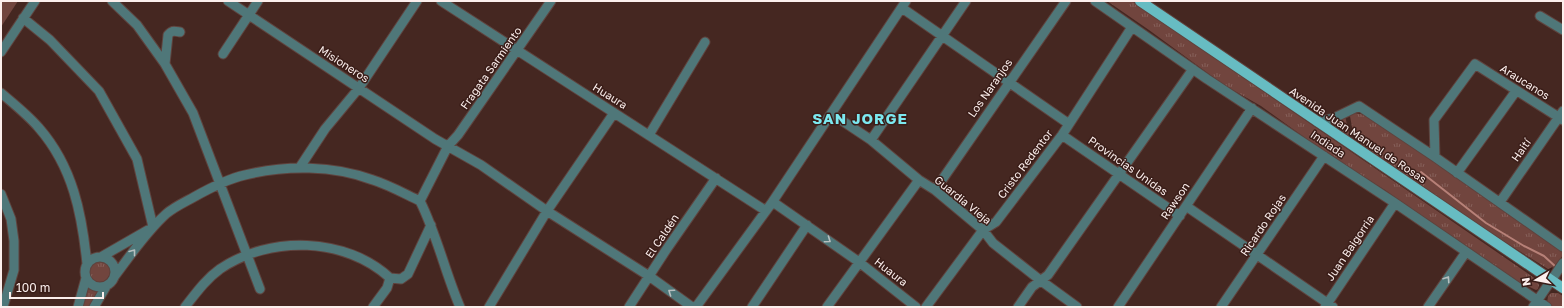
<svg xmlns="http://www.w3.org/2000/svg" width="1564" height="308" font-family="'Golos Text',sans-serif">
<defs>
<pattern id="grass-tufts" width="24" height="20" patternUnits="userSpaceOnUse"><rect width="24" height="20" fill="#71453e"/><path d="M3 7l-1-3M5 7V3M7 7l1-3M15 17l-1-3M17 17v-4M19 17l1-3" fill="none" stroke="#86605a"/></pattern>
</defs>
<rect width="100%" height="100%" fill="#452721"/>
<path fill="url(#grass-tufts)" d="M1107,1h25l388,267 17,12 2,5 -1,4 -2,1 -19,-9 -27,-16 -105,-75 -56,-35 -68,-49 -37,-21 -75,-55z
M1354,113l7,1 11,5 190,130 1,6 -10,13 -5,1 -51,-32 -136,-93 -9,-17 -2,-11z
M1345,116l5,21 -18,-13z
M88 271a11 11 0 1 1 22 0a11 11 0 1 1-22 0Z
M87,285l6,5 9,1 -11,16h-11z
M1551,293h7l5,3v11h-11l-5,-4 1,-7z"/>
<path fill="#71453e" d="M1,1h17l-17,26z"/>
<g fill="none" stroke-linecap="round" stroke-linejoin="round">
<path stroke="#b78178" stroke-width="2" d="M1421,172l65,51 38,23 20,10 12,11"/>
<defs>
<path id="minor" d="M112,1l25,24 28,39 28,49 67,176
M228,1l207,138 46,26 66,46 102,65 43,31
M441,1l325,210
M1095,1l112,78 188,124 152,104
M902,8l167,116
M1540,16l23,14
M23,18l27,22 49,51 38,68 16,68
M1,52l34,-51
M223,54l35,-53
M165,64l3,-29c4,-5 6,-4 12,-3
M1,93c13,11 27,22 38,35 34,39 43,86 48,136
M832,114l39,26 48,40 16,10 48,40 10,13 47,37 37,27
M1317,122l17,-4 25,-12 76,51 128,90
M649,135l56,-93
M1062,135l118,81
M871,140l95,-139
M1435,157l-1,-37 41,-56 88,56
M300,167l25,-38 34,-41 58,-87
M1457,173l59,-82
M935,190l131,-189
M1,194l10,25 3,22v29l-11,37
M420,201l28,-55 10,-11 93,-134
M773,202l86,60 57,45
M1500,202l63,-91
M1186,206l147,101
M101,257l47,-27
M85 272a15 15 0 1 1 30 0a15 15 0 1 1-30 0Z
M114,277c16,-21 32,-45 52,-63 8,-7 19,-12 28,-17 16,-9 33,-18 51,-22 41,-10 88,-10 128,5 16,5 32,14 47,21 17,34 25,71 40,106
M78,307l8,-29
M94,307l13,-22
M185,307c11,-14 21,-28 35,-38 50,-34 126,-32 170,9
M373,307l14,-19 3,-10 11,1 7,-5 23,-49
M489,307l58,-96 67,-98
M629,307l37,-57 50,-72
M696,307l75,-103 135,-203
M752,307l55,-82
M827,307l92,-127
M926,307l57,-77 13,-8 66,-87 70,-108
M1018,307l14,-20 16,-12 145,-206
M1118,307l134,-199
M1221,307l103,-151
M1325,307l70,-104
M1428,307l38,-55
M1533,307l30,-44"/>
<path id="major" d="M1140,1l423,287"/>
</defs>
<use href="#minor" stroke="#5f433e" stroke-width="11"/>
<use href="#major" stroke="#5f433e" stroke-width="12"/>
<use href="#minor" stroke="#4f7779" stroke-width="9"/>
<use href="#major" stroke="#67bcc2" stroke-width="10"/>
</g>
<defs><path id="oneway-chevron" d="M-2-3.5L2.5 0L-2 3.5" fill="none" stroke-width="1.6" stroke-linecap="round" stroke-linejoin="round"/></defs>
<g stroke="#b7bfbf">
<use href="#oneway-chevron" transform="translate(828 240) rotate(35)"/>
<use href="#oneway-chevron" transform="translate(133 252) rotate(-52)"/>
<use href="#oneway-chevron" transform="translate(1447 279) rotate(-56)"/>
<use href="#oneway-chevron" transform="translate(671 292) rotate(-145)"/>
</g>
<g text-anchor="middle" stroke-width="3" stroke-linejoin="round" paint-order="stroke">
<g font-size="11" fill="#fcefed" stroke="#3a1d18">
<text transform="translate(344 64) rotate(33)" y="4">Misioneros</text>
<text transform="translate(491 68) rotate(-55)" y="4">Fragata Sarmiento</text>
<text transform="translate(1525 82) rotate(32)" y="4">Araucanos</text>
<text transform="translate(990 88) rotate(-55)" y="4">Los Naranjos</text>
<text transform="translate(610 96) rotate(32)" y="4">Huaura</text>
<text transform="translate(1358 135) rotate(34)" y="4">Avenida Juan Manuel de Rosas</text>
<text transform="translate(1328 144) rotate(34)" y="4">Indiada</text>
<text transform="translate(1521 150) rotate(-55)" y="4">Haití</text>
<text transform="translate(1025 164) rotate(-53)" y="4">Cristo Redentor</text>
<text transform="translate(1128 166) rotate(35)" y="4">Provincias Unidas</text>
<text transform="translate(963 200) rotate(39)" y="4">Guardia Vieja</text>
<text transform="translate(1175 201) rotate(-56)" y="4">Rawson</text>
<text transform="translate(1263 225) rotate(-56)" y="4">Ricardo Rojas</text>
<text transform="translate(662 236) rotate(-56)" y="4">El Caldén</text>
<text transform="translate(1350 248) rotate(-56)" y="4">Juan Baigorria</text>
<text transform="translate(891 272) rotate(38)" y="4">Huaura</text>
</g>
<g font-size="15" font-weight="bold" letter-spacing="1" fill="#7ce8ef" stroke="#3a1d18">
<text x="860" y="124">SAN JORGE</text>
</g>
</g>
<rect width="1564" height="308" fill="none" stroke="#fcefed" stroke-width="4"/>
<g transform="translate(1536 280) rotate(260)" stroke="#3a1d18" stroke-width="3" paint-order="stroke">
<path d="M0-3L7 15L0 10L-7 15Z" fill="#fcefed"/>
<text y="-6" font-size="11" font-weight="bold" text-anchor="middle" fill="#fcefed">N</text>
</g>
<path d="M10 292v6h93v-6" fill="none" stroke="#fcefed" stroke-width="2"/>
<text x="16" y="292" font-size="12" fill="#fcefed" stroke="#3a1d18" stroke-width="3" paint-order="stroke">100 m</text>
</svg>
